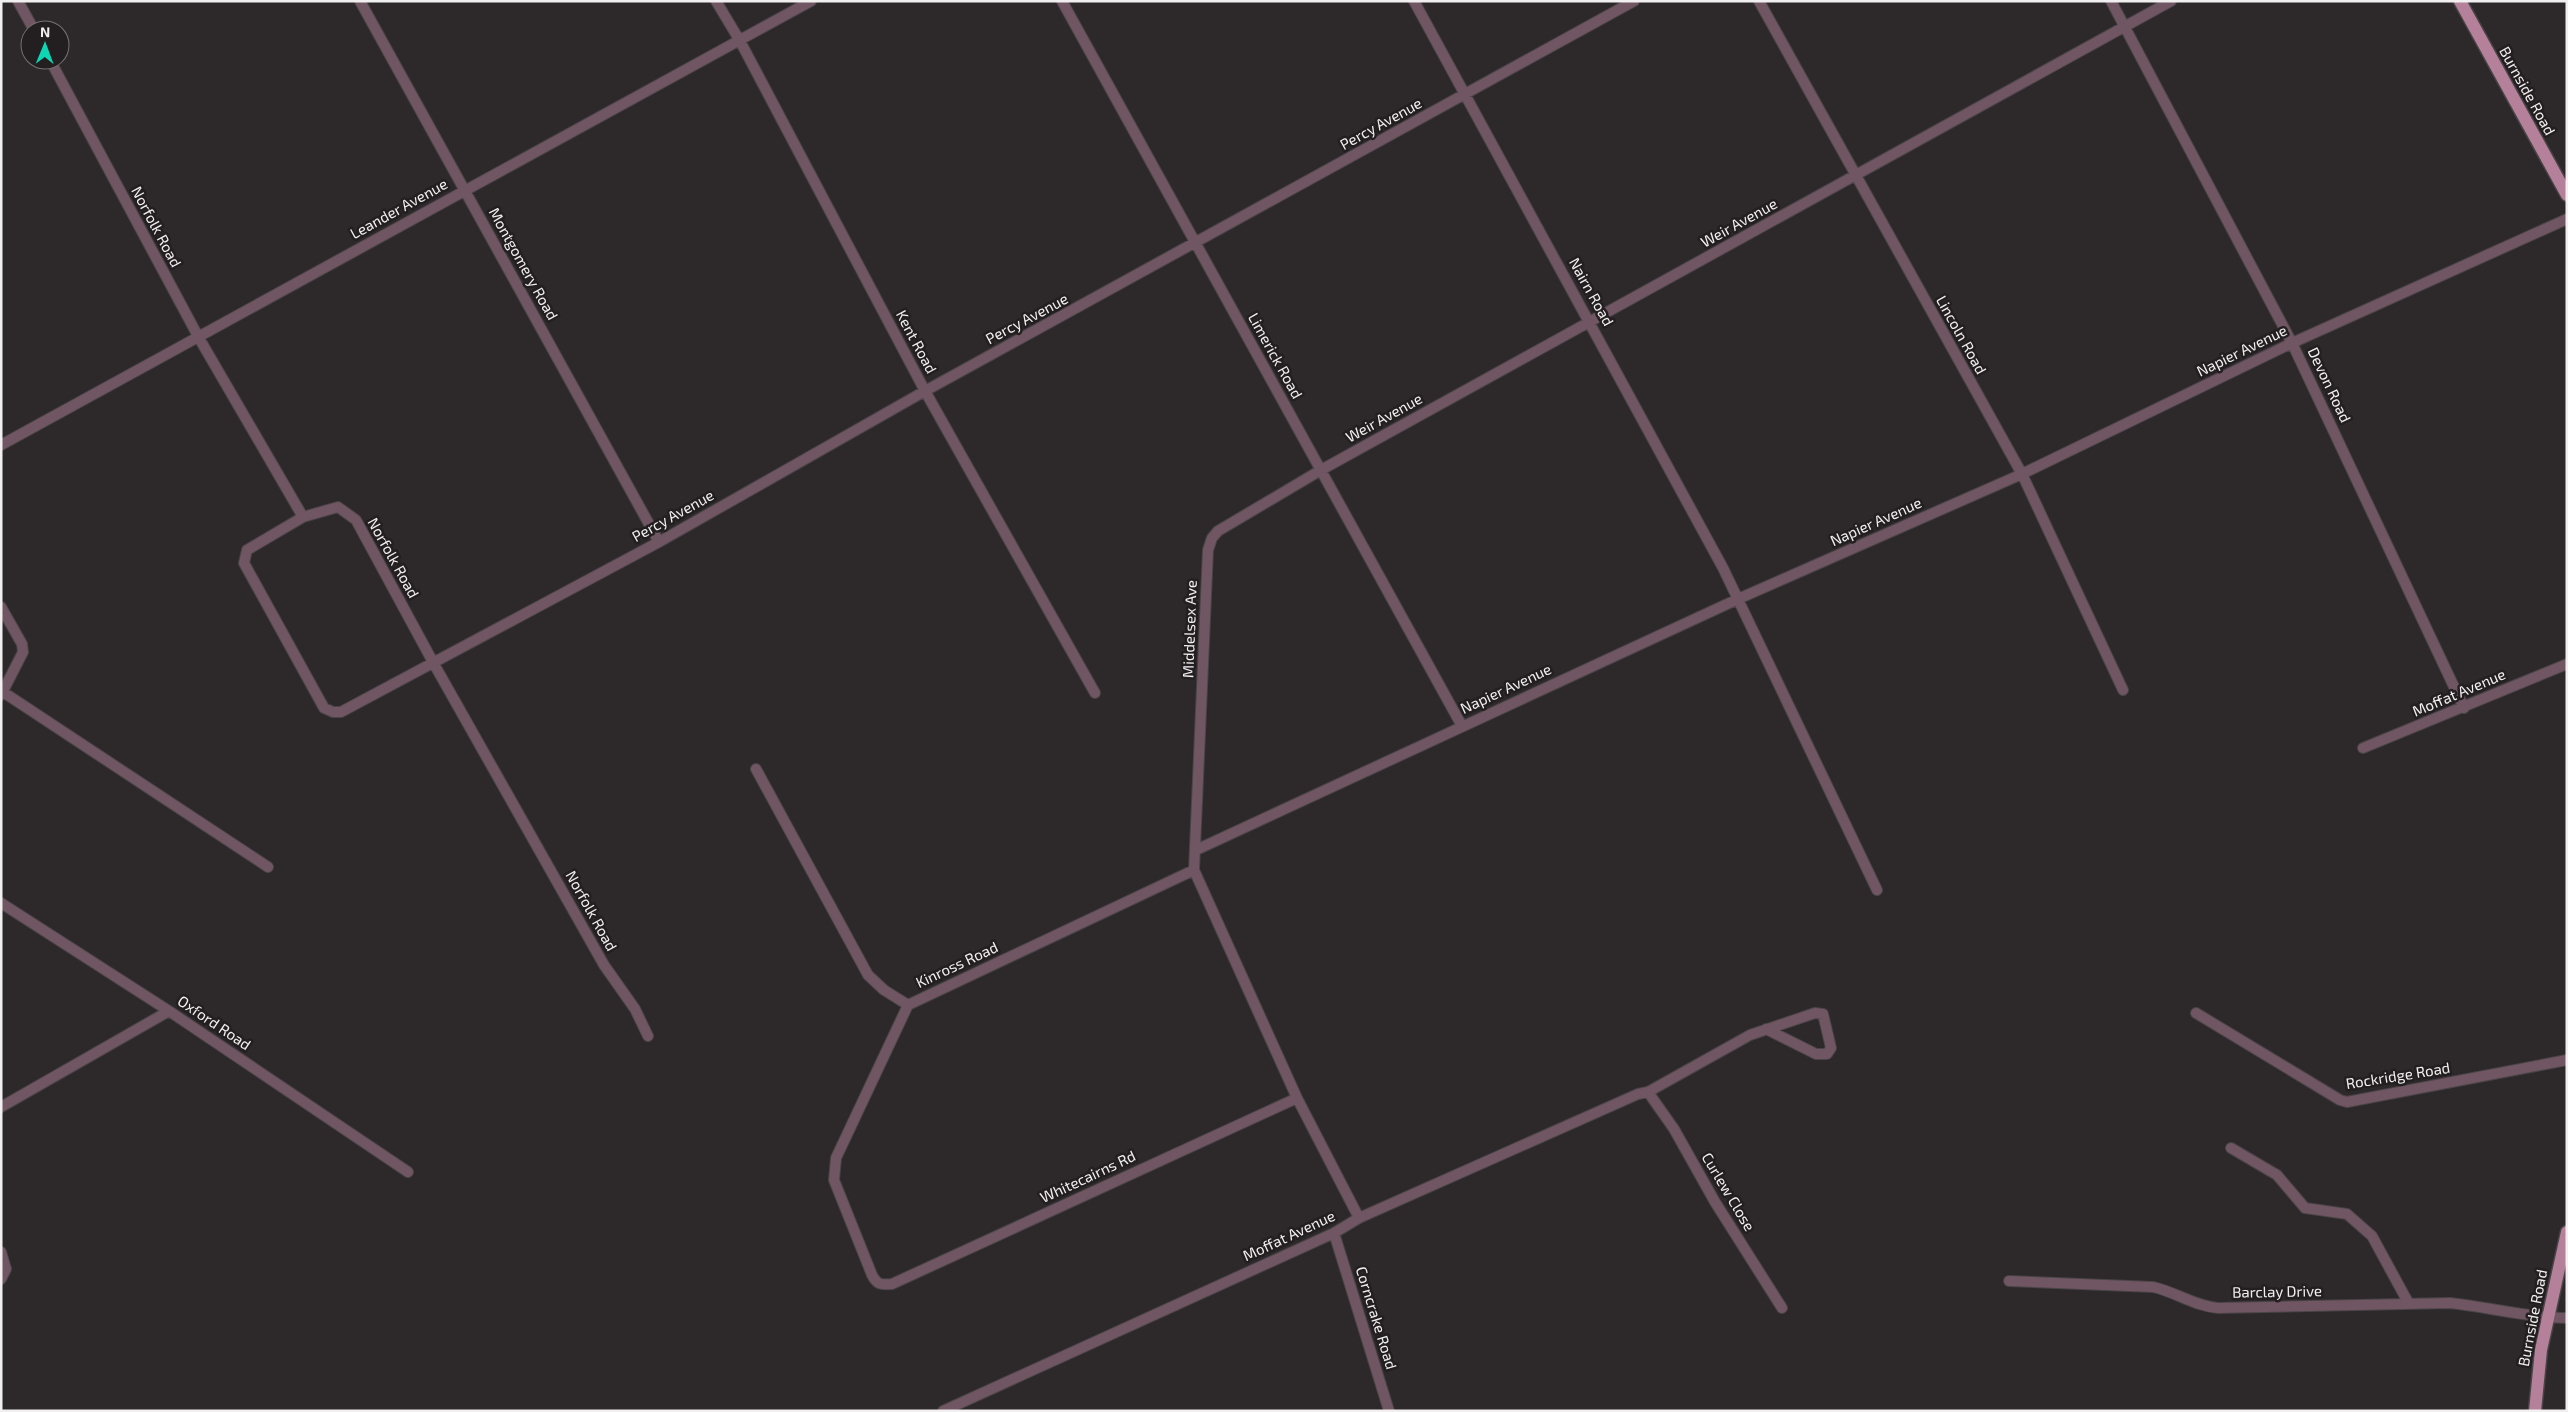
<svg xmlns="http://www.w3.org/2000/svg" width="2568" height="1412" font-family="'Exo 2',sans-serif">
<rect width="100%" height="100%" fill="#2d282a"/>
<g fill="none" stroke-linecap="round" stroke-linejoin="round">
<defs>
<path id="minor" d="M18,1l16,29
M360,1l299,541
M716,1l24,40 185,350 170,302
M1062,1l400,725
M1414,1l309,567 154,322
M1759,1l263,473 101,216
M2111,1l181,342 172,365
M50,60l149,278 104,179 35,-10 18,13 78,144 170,301 31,44 13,27
M1,445l810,-444
M303,517l-56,33 -3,13 80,145 9,4h8l318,-170 266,-151 709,-390
M1,607l21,37 1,8 -22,43
M3,692l265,175
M2363,748l204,-84
M756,769l112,206 16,15 24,15 286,-135
M1196,850l542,-251 284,-125 270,-131 275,-124
M1,903l168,108 239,161
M908,1005l-72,153 -2,22 38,95c5,10 10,10 20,9l405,-186
M2196,1013l144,87 7,2 220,-42
M1648,1092l26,37 41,73 67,106
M1,1107l168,-96
M2231,1148l46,27 28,33 42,6 25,22 37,68
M1359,1218l-62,-120 -103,-228 14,-320 4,-12 6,-7 103,-61 850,-469
M1334,1233l55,178
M1,1252l5,17 -5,10
M2009,1281l144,6c23,5 41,19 65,21l232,-5c39,4 78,15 117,15
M943,1411l391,-178 25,-15 279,-124 10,-2 102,-57 65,-22 8,1 8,34 -4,6h-11l-50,-25"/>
<path id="major" d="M2460,1l107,194
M2535,1411l6,-61 26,-118"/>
</defs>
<use href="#minor" stroke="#494446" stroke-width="12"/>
<use href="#major" stroke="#494446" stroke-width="15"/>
<use href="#minor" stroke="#705562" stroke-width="10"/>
<use href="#major" stroke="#b5809a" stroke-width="12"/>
</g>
<g text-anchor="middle" stroke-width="5" stroke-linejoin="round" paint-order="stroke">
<g font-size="15" fill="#f2eff0" stroke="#231f21">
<text transform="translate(2527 91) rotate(61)" y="5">Burnside Road</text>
<text transform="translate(1381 124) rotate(-29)" y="5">Percy Avenue</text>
<text transform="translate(399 209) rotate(-29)" y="5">Leander Avenue</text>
<text transform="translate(1739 223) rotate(-29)" y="5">Weir Avenue</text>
<text transform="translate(156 227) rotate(62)" y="5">Norfolk Road</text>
<text transform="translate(523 264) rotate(61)" y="5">Montgomery Road</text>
<text transform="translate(1591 292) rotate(61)" y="5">Nairn Road</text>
<text transform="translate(1027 319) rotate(-28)" y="5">Percy Avenue</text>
<text transform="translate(1961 335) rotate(61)" y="5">Lincoln Road</text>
<text transform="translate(916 342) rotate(62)" y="5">Kent Road</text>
<text transform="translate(2242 351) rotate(-26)" y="5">Napier Avenue</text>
<text transform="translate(1275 356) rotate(61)" y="5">Limerick Road</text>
<text transform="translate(2329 385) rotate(65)" y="5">Devon Road</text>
<text transform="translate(1384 418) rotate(-29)" y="5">Weir Avenue</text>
<text transform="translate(673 516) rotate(-29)" y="5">Percy Avenue</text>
<text transform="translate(1876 522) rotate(-24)" y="5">Napier Avenue</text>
<text transform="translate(393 558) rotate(61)" y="5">Norfolk Road</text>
<text transform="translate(1190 629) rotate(-88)" y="5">Middelsex Ave</text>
<text transform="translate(1506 689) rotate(-25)" y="5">Napier Avenue</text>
<text transform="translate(2459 693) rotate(-23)" y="5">Moffat Avenue</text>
<text transform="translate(591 911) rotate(61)" y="5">Norfolk Road</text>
<text transform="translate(957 965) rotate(-25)" y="5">Kinross Road</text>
<text transform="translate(214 1023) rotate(34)" y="5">Oxford Road</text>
<text transform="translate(2398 1076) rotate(-9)" y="5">Rockridge Road</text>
<text transform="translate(1088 1177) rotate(-25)" y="5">Whitecairns Rd</text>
<text transform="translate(1728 1192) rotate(59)" y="5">Curlew Close</text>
<text transform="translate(1289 1236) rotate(-25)" y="5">Moffat Avenue</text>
<text transform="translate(2277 1292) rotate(-1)" y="5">Barclay Drive</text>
<text transform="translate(1376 1318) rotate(73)" y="5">Corncrake Road</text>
<text transform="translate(2533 1318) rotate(-79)" y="5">Burnside Road</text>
</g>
</g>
<rect width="2568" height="1412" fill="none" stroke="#f2eff0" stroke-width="5"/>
<g transform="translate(45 45) rotate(1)"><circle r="24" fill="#231f21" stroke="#767274"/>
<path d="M0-4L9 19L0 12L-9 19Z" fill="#0ed5b4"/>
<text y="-8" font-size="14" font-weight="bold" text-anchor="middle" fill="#f2eff0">N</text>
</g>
</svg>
